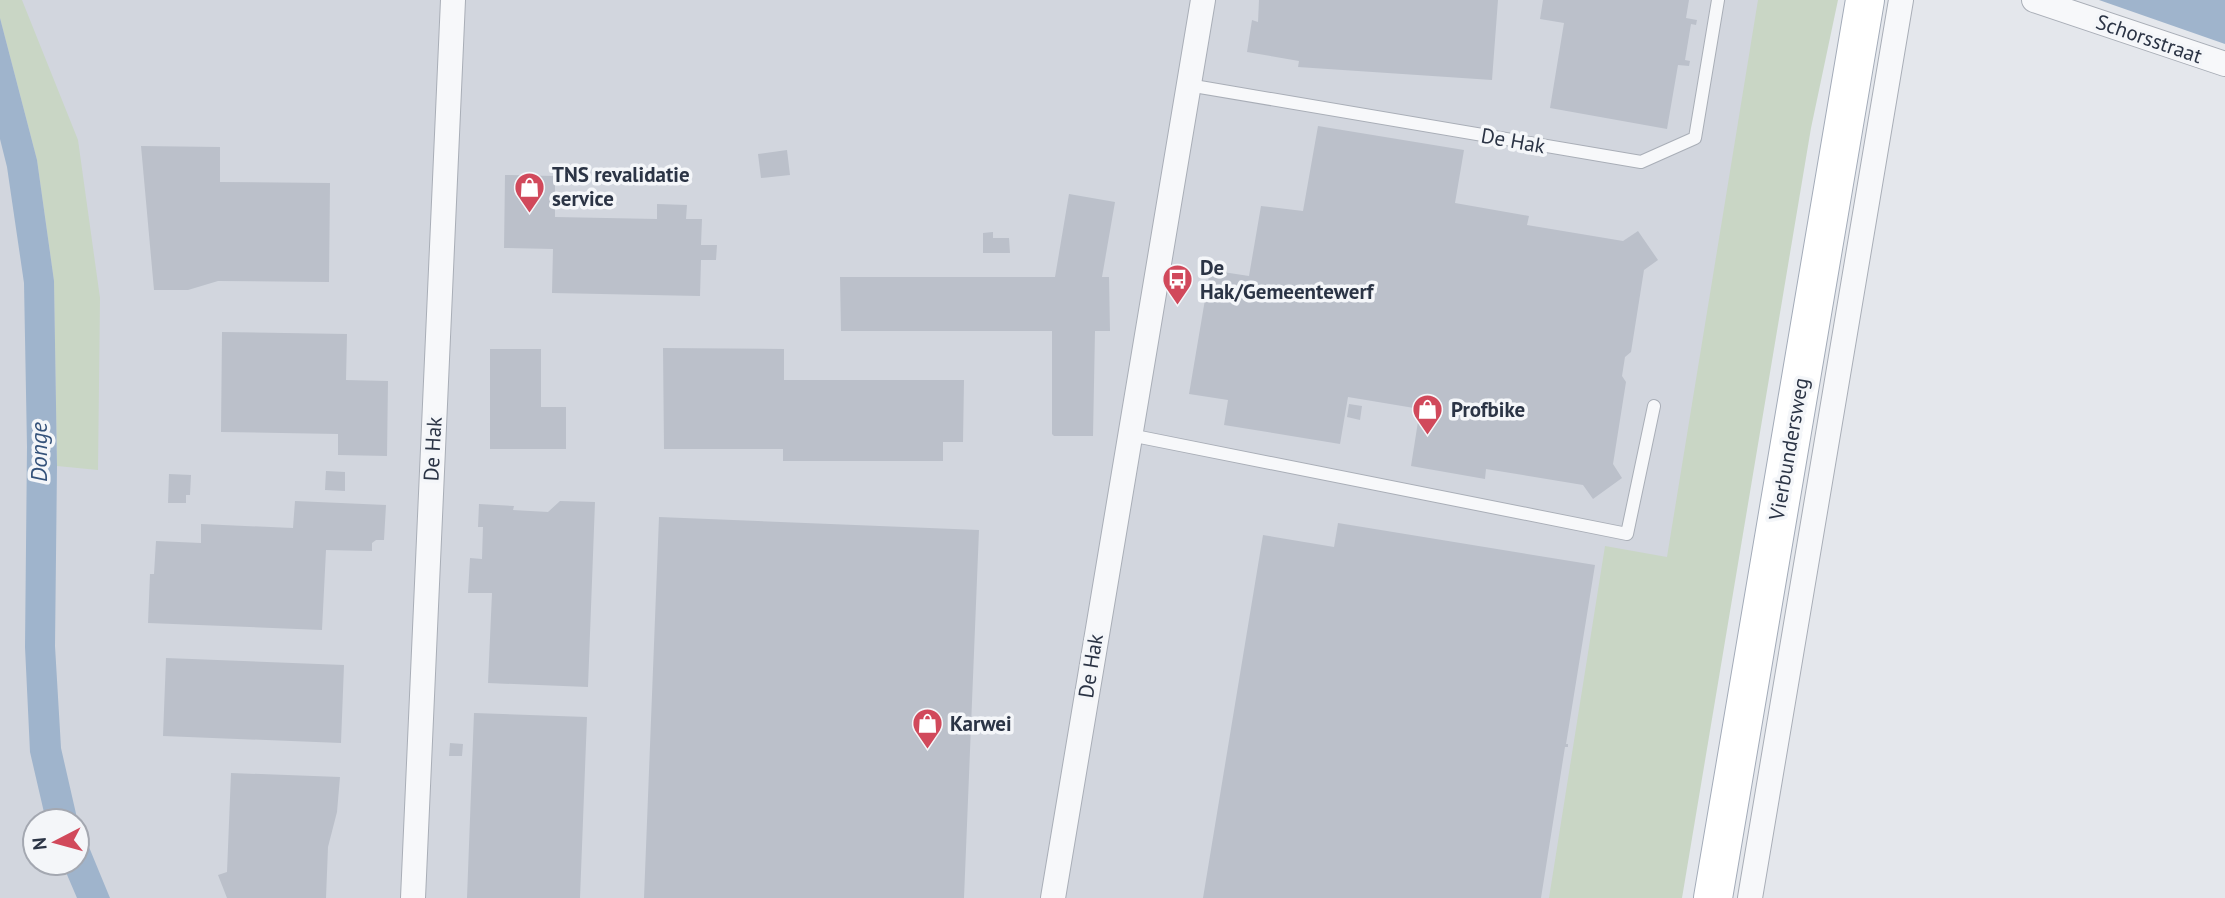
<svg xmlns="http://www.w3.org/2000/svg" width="2225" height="898" font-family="'PT Sans',sans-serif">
<rect width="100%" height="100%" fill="#e4e7ec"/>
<path fill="#d2d6de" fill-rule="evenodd" d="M0,0h1831l-176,898h-1655zM35,821h42v42h-42z"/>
<path fill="#c9d6c5" d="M0,0h22l56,140 22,158 -2,172 -41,-4 -3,-185 -17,-121 -37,-142z
M1758,0h80l-27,128 -129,770h-133l56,-352 62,11z"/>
<path fill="#9fb4cc" d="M2099,0h126v44z
M0,18l37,142 17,121 3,185 -2,180 6,102 16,70 33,80h-33l-15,-35h15v-42h-31l-16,-69 -5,-105 2,-200 -3,-164 -17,-116 -7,-28z"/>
<path fill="#bbc0ca" d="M1259,0h239l-6,80 -194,-13 1,-6 -52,-9 5,-32 6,2z
M1543,0h146l-3,18 11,2 -1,5 -5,-1 -6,36 5,1 -1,5 -11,-1 -11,64 -117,-21 14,-85 -24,-4z
M1318,126l146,24 -9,53 74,13 -2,9 96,16 15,-10 20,29 -14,10 -13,82 -6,5 -3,19 4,6 -13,82 9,14 -29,21 -10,-14 -97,-16 -1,10 -74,-13 9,-57 -72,-12 -8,47 -116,-19 4,-25 -39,-6 21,-124 39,6 12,-70 42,5z
M141,146l79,1v35l110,1 -1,99 -111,-1 -30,9h-34z
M787,150l3,25 -29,3 -3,-24z
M505,175l50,1v41l102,2v-15l30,1 -1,14h16l-1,26h16l-1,15h-15l-1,36 -148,-3 1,-44 -49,-1z
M1069,194l46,8 -13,75h7l1,54h-15l-2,105h-39l-2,-2v-103h-211l-1,-54h215z
M993,232v6h16l1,15h-27v-20z
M222,332l125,2 -1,46 42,1 -1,75 -49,-1v-21l-117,-2z
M663,348l121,1v31h180l-1,62h-20v19h-160v-12h-119z
M490,349h51v58h25v42h-76z
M1349,404l13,2 -2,14 -13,-3z
M326,471l19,1v19l-20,-1z
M169,474l22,1 -1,20h-4v8h-18z
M295,501l91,4 -2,35h-8l-4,3v8l-46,-1 -4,80 -174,-7 2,-49h4l2,-33 45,2v-19l92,4z
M560,501l35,1 -7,185 -100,-4 4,-90h-24l2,-35 12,1 1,-32h-5l1,-23 35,2 -1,4 35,2z
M659,517l320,13 -15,368h-320z
M1338,523l257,42 -29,179h2v3h-3l-24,151h-338l60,-363 71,12z
M166,658l178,7 -3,78 -178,-7z
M474,713l113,4 -7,181h-113z
M450,743l13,1 -1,12h-13z
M231,773l109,4 -3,35 -9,35 -2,51h-99l-9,-23 9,-3z"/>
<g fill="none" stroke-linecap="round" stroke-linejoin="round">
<defs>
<path id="service" d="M1188,85l453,77 54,-24 23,-138
M1130,435l497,99 27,-128"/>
<path id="minor" d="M2034,0l191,64
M413,898l40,-898
M1053,898l150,-898
M1750,898l151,-898"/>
<path id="primary" d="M1713,898l152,-898"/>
</defs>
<use href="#service" stroke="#a9aeb7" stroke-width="14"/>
<use href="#minor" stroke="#a9aeb7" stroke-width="26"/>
<use href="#primary" stroke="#a3abb8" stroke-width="40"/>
<use href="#service" stroke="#f7f8fa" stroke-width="12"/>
<use href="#minor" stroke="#f7f8fa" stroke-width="24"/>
<use href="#primary" stroke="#fff" stroke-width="38"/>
</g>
<defs>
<symbol id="shop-pin" viewBox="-11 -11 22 30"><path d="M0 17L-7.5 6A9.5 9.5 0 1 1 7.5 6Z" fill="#d1495b" stroke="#f4f6f9"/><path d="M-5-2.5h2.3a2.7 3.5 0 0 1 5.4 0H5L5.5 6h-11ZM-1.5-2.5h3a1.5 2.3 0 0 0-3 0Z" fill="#fff"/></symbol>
<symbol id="bus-pin" viewBox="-11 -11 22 30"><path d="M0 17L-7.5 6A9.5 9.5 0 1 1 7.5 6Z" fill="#d1495b" stroke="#f4f6f9"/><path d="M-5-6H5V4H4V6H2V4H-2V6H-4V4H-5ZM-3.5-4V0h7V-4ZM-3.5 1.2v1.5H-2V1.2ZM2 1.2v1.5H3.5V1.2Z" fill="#fff"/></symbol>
</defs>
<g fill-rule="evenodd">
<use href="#shop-pin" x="512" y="170" width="35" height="47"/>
<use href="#bus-pin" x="1160" y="262" width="35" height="47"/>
<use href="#shop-pin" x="1410" y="392" width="35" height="47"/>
<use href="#shop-pin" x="910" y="706" width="35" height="47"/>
</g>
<g text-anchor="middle" stroke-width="7" stroke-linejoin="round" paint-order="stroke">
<g font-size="21" fill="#2b3445" stroke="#f4f6f9">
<text transform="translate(2149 39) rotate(19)" y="7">Schorsstraat</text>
<text transform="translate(1513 141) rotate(10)" y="7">De Hak</text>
<text transform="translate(433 449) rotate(-87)" y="7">De Hak</text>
<text transform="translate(1789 449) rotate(-80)" y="7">Vierbundersweg</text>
<text transform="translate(1091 666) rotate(-81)" y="7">De Hak</text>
</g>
<g font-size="21" font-weight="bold" fill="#2b3445" stroke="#f4f6f9" text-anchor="start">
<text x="552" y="182">TNS revalidatie<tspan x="552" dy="24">service</tspan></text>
<text x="1200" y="275">De<tspan x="1200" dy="24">Hak/Gemeentewerf</tspan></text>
<text x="1451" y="417">Profbike</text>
<text x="950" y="731">Karwei</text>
</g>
<g font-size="23" font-style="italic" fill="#34527a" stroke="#f4f6f9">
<text transform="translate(39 452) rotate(-90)" y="8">Donge</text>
</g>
</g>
<g transform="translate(56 842) rotate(264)"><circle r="33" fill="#f4f6f9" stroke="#a4a8b1" stroke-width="2"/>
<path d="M0-5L12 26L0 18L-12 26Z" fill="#d1495b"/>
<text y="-10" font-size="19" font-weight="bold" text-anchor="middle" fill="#2b3445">N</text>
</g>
</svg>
